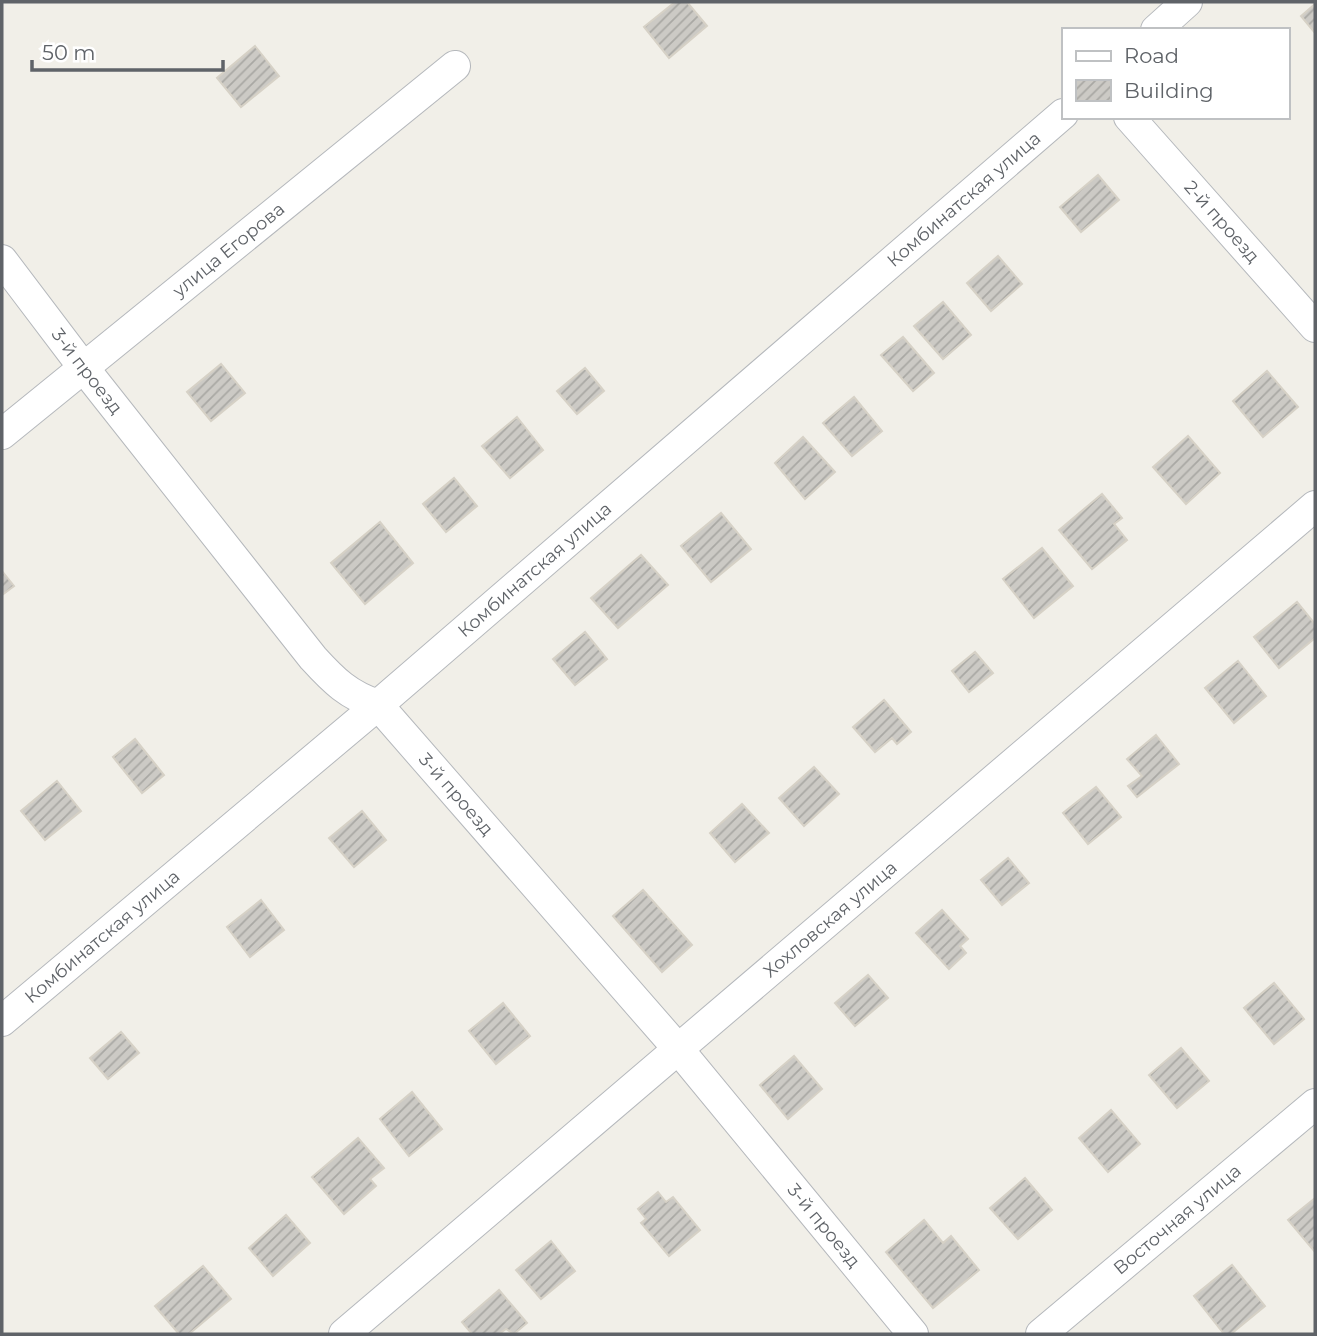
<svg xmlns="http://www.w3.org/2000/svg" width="1317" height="1336" font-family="Montserrat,sans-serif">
<defs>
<pattern id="building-hatch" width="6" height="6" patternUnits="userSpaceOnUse" patternTransform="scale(1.75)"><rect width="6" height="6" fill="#cccac5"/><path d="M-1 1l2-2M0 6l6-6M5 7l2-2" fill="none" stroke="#a9a8a4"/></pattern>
</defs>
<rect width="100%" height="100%" fill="#f1efe8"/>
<path fill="url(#building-hatch)" stroke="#d6d1c6" stroke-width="2" d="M675,2h12l20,24 -38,32 -25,-31z
M1315,4v29l-14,-17z
M255,46l24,30 -38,31 -24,-29z
M1098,175l21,25 -38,32 -21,-25z
M998,256l24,28 -31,27 -24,-28z
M943,302l28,33 -28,24 -29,-33z
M903,337l31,36 -21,18 -32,-36z
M221,364l24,29 -34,28 -24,-29z
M585,368l19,23 -27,23 -20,-23z
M1267,371l31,36 -35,30 -30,-36z
M854,397l28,34 -30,25 -29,-33z
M517,417l26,33 -33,28 -28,-32z
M1188,436l32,37 -34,31 -33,-37z
M803,437l32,35 -30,27 -30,-36z
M454,478l23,28 -31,26 -23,-28z
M1102,494l20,24 -8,6 13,16 -35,29 -33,-39z
M721,513l30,36 -40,33 -30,-36z
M380,522l33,41 -48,41 -34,-41z
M1042,548l31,38 -39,32 -31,-39z
M641,555l27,30 -50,43 -27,-30z
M2,571l12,15 -12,9z
M1297,602l18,22v14l-36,30 -25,-31z
M585,632l22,27 -32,26 -22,-26z
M975,652l18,21 -24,19 -17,-21z
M1238,661l28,35 -32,27 -29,-35z
M884,700l27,32 -14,12 -5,-6 -17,14 -22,-25z
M1156,735l23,29 -42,33 -9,-11 14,-10 -15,-17z
M135,739l29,36 -22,18 -29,-36z
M814,767l25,27 -35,32 -25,-28z
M57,781l24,30 -36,29 -24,-29z
M1096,787l25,30 -33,27 -25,-31z
M742,804l27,29 -34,29 -25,-29z
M362,811l24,29 -32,27 -25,-29z
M1008,858l21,25 -27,22 -21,-25z
M643,890l49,55 -30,27 -49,-56z
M261,900l23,30 -34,27 -23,-30z
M942,910l26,29 -8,7 6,7 -17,16 -33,-36z
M868,975l20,23 -33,28 -20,-23z
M1274,983l30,36 -30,25 -30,-36z
M503,1003l27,33 -34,28 -27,-33z
M121,1032l18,21 -31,26 -18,-21z
M1181,1048l28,33 -32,27 -28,-33z
M794,1056l28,33 -34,30 -28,-34z
M412,1092l30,37 -33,27 -29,-37z
M1111,1110l29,34 -32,28 -29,-34z
M358,1138l26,30 -14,11 6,7 -32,28 -32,-37z
M1025,1178l27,32 -34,29 -28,-31z
M658,1192l8,10 7,-5 27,33 -31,26 -28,-33 5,-4 -8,-10z
M1315,1198v54l-27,-32z
M286,1215l24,28 -37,33 -24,-28z
M924,1220l19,23 8,-7 28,34 -46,38 -47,-56z
M551,1241l24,30 -34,28 -25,-29z
M1232,1265l33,41 -34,28h-7l-30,-38z
M203,1266l28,33 -42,35h-10l-24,-28z
M499,1290l28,33 -13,11 -8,-5 -7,5h-27l-10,-12z"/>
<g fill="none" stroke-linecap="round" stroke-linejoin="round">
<defs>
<g id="minor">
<path d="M1156,30l31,-28"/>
<path id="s1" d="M1129,117l186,210"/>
<path id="s2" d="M2,260l81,107 230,291c21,23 35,37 65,47l301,345 234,284"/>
<path id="s3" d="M2,434l453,-368"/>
<path id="s4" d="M2,1021l376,-316 685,-591"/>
<path id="s5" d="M344,1334l971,-828"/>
<path id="s6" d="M1041,1334l274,-230"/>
</g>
</defs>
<use href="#minor" stroke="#b5b8bc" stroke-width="32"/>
<use href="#minor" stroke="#fff" stroke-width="30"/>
</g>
<g text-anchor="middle" stroke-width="6" stroke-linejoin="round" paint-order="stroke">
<g font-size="18" fill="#5f6368" stroke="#fff">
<text dy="6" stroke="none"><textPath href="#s4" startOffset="1265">Комбинатская улица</textPath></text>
<text dy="6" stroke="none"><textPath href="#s1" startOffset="140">2-й проезд</textPath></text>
<text dy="6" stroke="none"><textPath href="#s3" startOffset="292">улица Егорова</textPath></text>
<text dy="6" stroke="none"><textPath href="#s2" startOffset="140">3-й проезд</textPath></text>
<text dy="6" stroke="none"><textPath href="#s4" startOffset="698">Комбинатская улица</textPath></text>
<text dy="6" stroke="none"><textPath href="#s2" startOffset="705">3-й проезд</textPath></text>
<text dy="6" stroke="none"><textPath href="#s5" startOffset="639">Хохловская улица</textPath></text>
<text dy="6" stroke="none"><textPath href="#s4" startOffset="131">Комбинатская улица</textPath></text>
<text dy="6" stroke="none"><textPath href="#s6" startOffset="178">Восточная улица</textPath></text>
<text dy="6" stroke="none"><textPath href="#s2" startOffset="1272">3-й проезд</textPath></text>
</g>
</g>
<rect width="1317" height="1336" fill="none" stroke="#5f6368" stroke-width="7"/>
<rect x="1062" y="28" width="228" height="91" fill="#ffffff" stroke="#bfc1c3" stroke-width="2"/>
<rect x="1076" y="51" width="35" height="10" fill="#ffffff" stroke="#bfc1c3" stroke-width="2"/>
<text x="1124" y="63" font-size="21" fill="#5f6368">Road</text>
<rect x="1076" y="80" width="35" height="21" fill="url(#building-hatch)" stroke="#bfc1c3" stroke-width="2"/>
<text x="1124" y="98" font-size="21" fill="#5f6368">Building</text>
<path d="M32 60v10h191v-10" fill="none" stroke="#5f6368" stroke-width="3.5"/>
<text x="42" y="60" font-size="21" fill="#5f6368" stroke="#ffffff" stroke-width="5" paint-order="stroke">50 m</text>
</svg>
